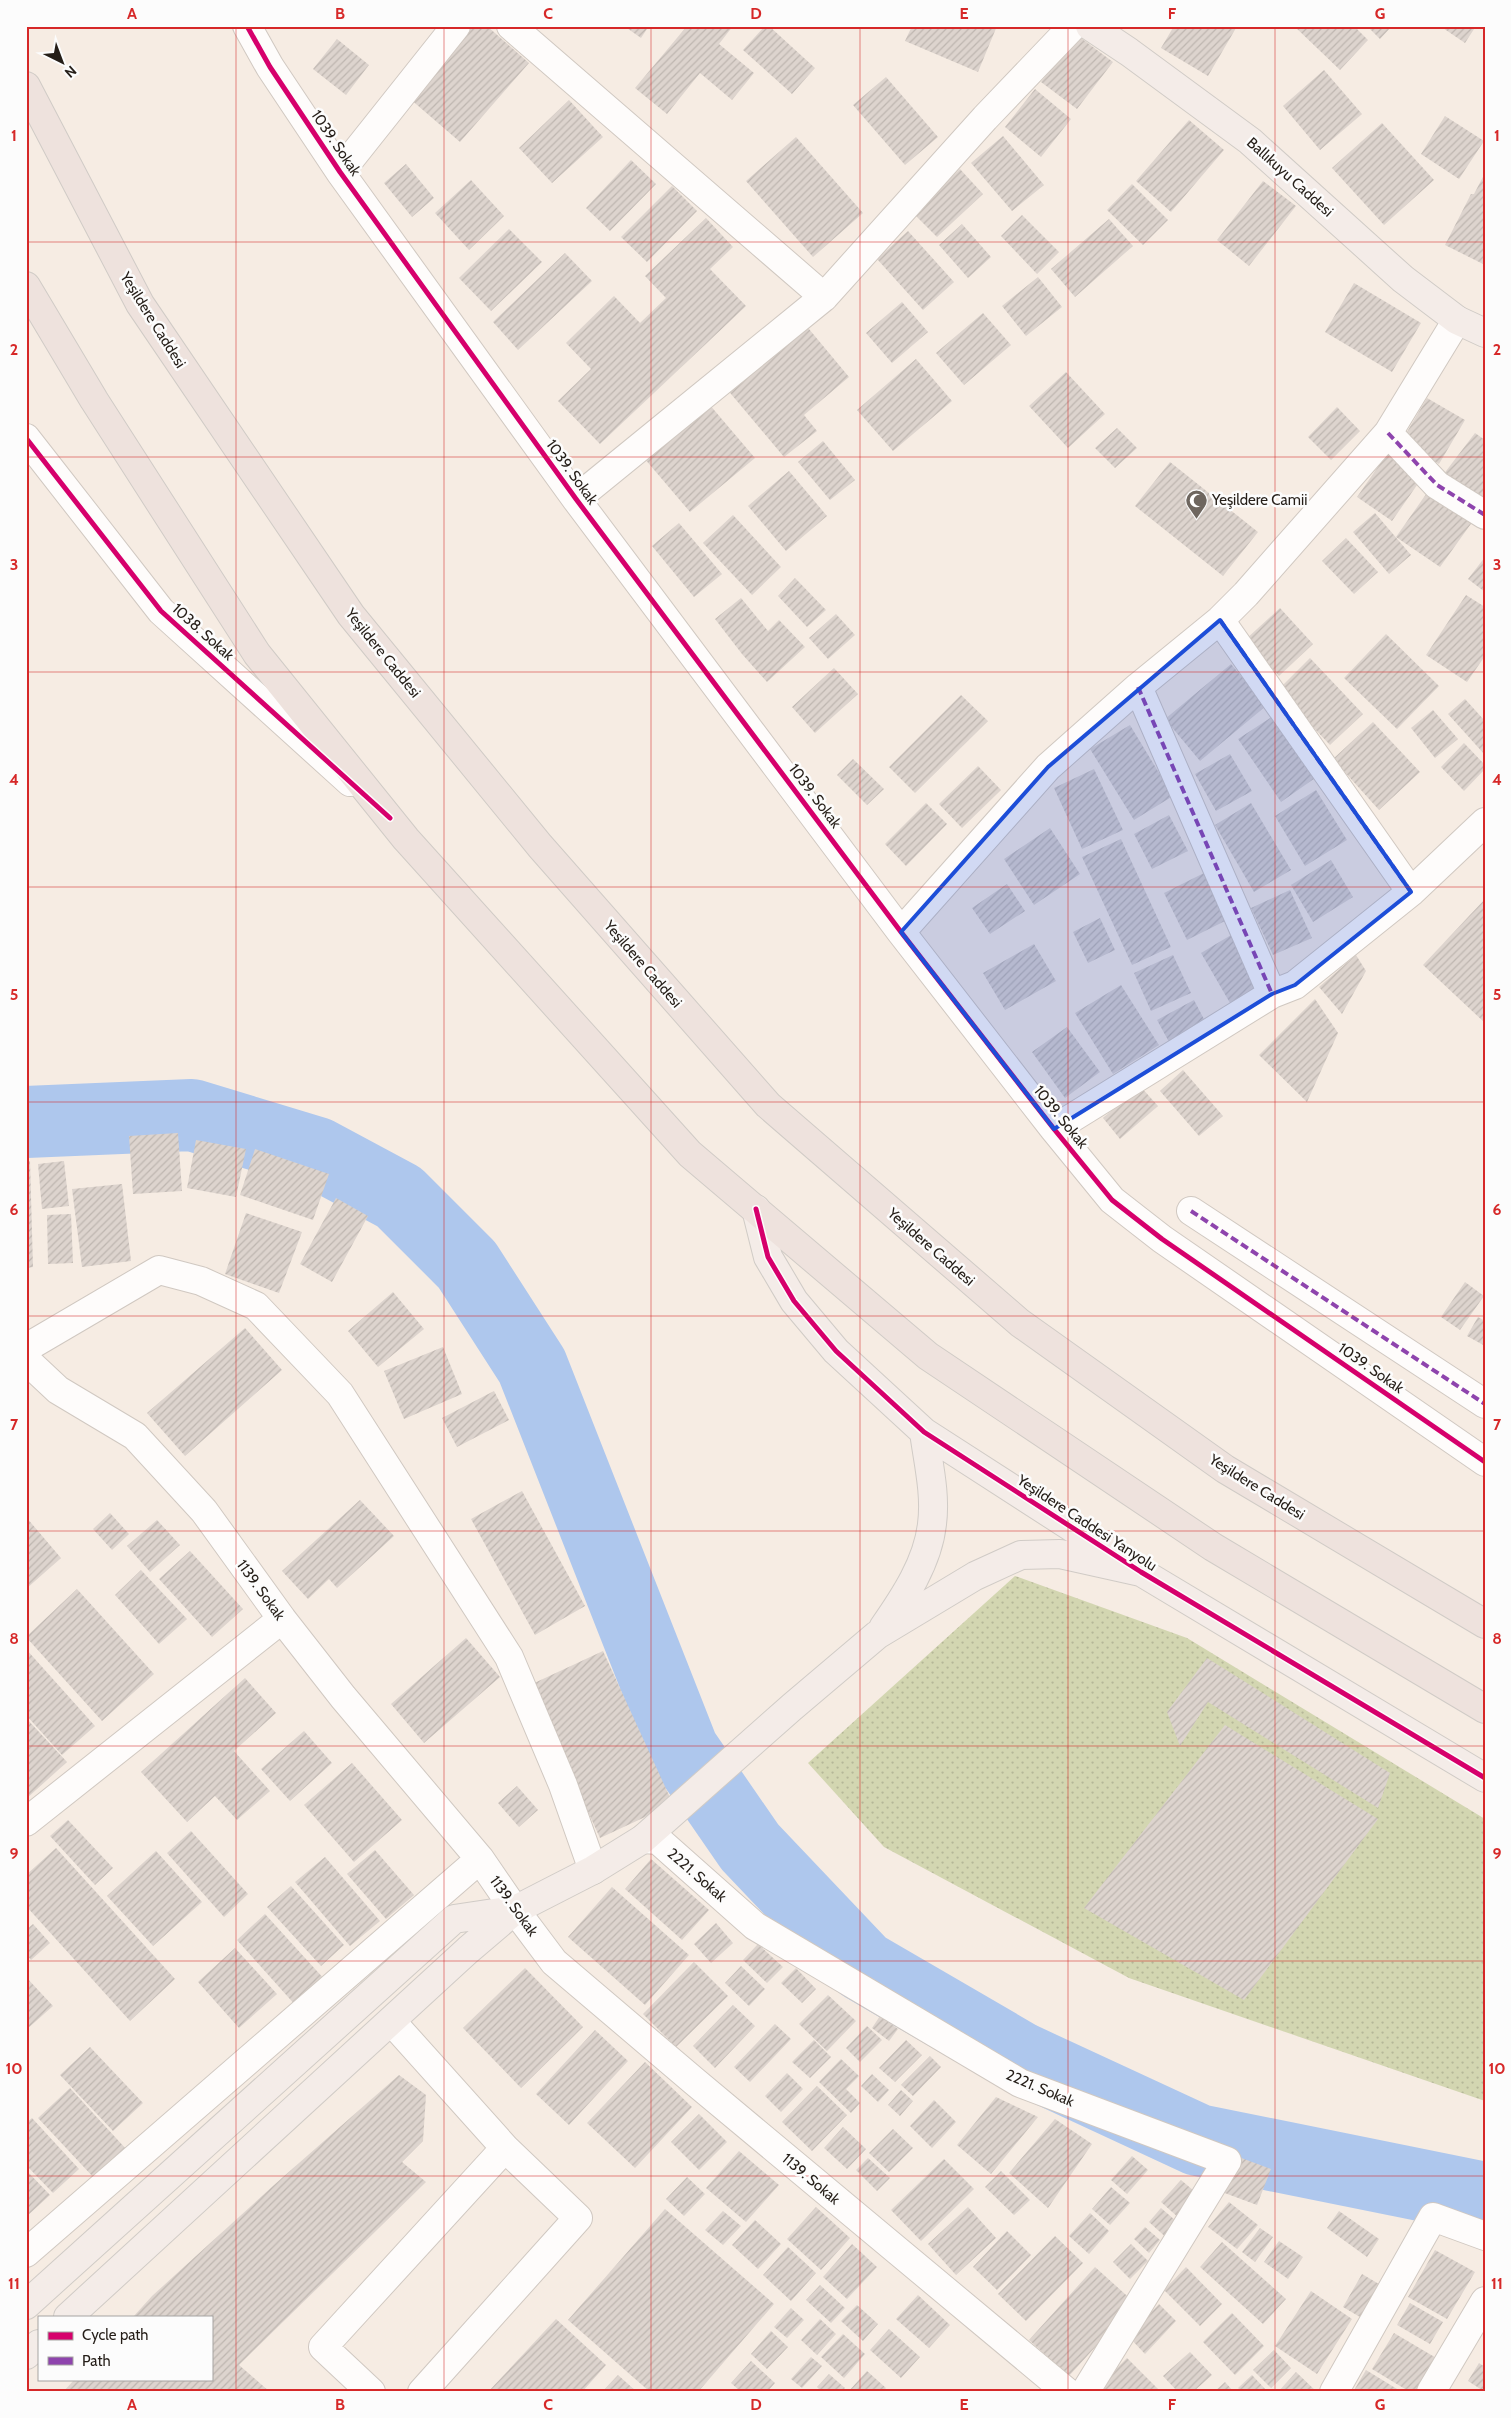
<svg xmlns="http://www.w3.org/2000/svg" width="1511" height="2418" font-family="Cabin,sans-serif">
<defs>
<pattern id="grass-dots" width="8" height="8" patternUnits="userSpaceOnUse" patternTransform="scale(1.25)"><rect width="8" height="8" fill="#d3d6b1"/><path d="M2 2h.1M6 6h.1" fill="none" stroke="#b5b798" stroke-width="1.8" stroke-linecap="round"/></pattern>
<pattern id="building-hatch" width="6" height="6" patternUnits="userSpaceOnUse" patternTransform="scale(1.25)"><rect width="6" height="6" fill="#ddd4ce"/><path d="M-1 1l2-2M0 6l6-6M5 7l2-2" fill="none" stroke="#beb6b0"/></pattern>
</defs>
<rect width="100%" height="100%" fill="#f6ece3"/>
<path fill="url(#grass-dots)" d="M1015,1576l172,62 298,181v282l-356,-123 -245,-131 -76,-84z"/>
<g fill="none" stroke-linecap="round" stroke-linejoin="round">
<path stroke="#aec7ed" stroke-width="72" d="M26,1122l166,-7 125,38 82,44 68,68 65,101 151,384 67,97 113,119 158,92 177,82 287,58"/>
</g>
<path fill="url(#building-hatch)" d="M472,26h15l42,37 -69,79 -51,-44z
M624,26h25l-8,12z
M687,26h46l-14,18 35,29 -22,27 -32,-27 -33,41 -32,-26z
M765,26h4l46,42 -23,26 -49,-44z
M912,26h85l-19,46 -73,-31z
M1174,26h58l4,2 -28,48 -47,-28z
M1294,26h60l14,14 -28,30z
M1367,26h25l-12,13z
M1440,26h36l-11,17z
M1077,35l36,27 -36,47 -36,-27z
M337,39l32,26 -23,30 -33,-26z
M1324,70l38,44 -42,36 -37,-44z
M886,77l52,60 -33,28 -52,-60z
M1035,89l36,30 -30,38 -36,-30z
M569,100l34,37 -51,46 -33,-35z
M1445,116l39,25 -25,38 -38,-25z
M1189,120l35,30 -53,62 -35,-31z
M1382,123l52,57 -50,45 -52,-57z
M1003,136l41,49 -32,26 -41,-48z
M796,137l67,76 -50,44 -67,-76z
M631,160l25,24 -46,47 -24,-23z
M406,164l28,34 -22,19 -28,-34z
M960,169l23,25 -46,43 -24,-24z
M1485,173v92l-40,-20 26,-51h3z
M471,180l33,36 -35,34 -34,-37z
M1263,181l33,25 -47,60 -32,-26z
M1132,184l36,36 -25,25 -36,-35z
M672,186l25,25 -50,51 -26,-25z
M1022,215l37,37 -22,22 -36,-38z
M706,218l27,29 -23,22 36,37 -146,138 -42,-43 33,-32 -25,-26 48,-47 26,27 26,-25 -21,-22z
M1109,219l24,27 -58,51 -24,-28z
M962,224l29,33 -23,21 -29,-33z
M509,229l33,33 -51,49 -32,-33z
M908,231l46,51 -31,28 -46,-51z
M565,253l27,28 -74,69 -25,-28z
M1038,277l24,30 -36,29 -24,-30z
M1354,283l67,40 -29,49 -67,-40z
M902,302l26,30 -36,31 -26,-30z
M983,313l28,32 -47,40 -28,-32z
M804,323l45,54 -45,38 13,16 -33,26 -58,-69z
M916,359l36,42 -59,50 -36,-41z
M1066,372l39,42 -37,34 -39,-42z
M1427,398l38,22 -26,44 -38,-22z
M709,404l46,54 -65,54 -46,-54z
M1337,407l23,24 -29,29 -23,-23z
M1117,428l20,20 -22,20 -20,-20z
M1475,433l10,7v63l-42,-28z
M823,441l32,39 -25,20 -32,-38z
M1389,451l35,24 -32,46 -35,-24z
M1170,462l88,70 -35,44 -88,-70z
M789,471l38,45 -41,35 -38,-45z
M1429,490l44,31 -33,46 -44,-30z
M1375,513l36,42 -22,19 -36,-42z
M733,515l48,52 -29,28 -49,-52z
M679,523l43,51 -28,23 -42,-51z
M1346,538l32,34 -24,22 -32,-33z
M1485,557v35l-17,-13z
M795,578l31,32 -19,17 -29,-31z
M1466,595l19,12v49l-18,26 -41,-27z
M741,598l27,33 11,-11 26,27 -38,35 -25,-28 -27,-35z
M1280,608l33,36 -34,32 -34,-36z
M836,614l19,21 -27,24 -19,-21z
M1386,634l53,52 -42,43 -53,-51z
M1310,658l53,56 -33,31 -52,-55z
M1231,664l35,42 -66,55 -35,-42z
M834,668l24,26 -43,39 -23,-26z
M961,695l27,26 -73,72 -26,-26z
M1465,699l20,22v34l-37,-41z
M1433,710l25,29 -23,19 -24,-30z
M1276,714l42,62 -37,26 -43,-63z
M1373,722l47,50 -41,38 -46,-51z
M1130,725l43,71 -39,24 -44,-71z
M1464,743l21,22v4l-21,22 -23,-24z
M1230,754l22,37 -36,20 -21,-37z
M853,759l31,30 -17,16 -30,-30z
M978,766l23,24 -39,38 -23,-24z
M1094,769l29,61 -41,19 -28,-61z
M1316,790l31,50 -42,26 -30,-50z
M926,803l21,21 -41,42 -21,-22z
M1251,803l40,67 -37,22 -39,-67z
M1169,815l19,36 -36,18 -18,-35z
M1050,828l30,46 -46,31 -30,-46z
M1121,839l50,108 -39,18 -50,-108z
M1331,860l22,37 -40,25 -22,-37z
M1206,872l23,47 -42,21 -23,-47z
M1007,884l18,27 -35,23 -18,-26z
M1290,890l22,48 -39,17 -22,-47z
M1485,899v124l-62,-58z
M1100,918l15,32 -27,13 -15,-31z
M1236,932l30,50 -36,21 -29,-50z
M1034,944l22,37 -51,29 -22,-37z
M1173,955l18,38 -40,18 -17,-38z
M1356,955l10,16 -24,43 -23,-27z
M1121,985l38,60 -46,29 -38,-61z
M1315,999l23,34 -31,69 -48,-47z
M1194,1000l12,23 -37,19 -12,-22z
M1067,1027l33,45 -35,26 -33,-46z
M1183,1070l40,46 -24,20 -39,-45z
M1140,1086l18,20 -38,33 -17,-21z
M178,1133l4,58 -49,3 -4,-58z
M196,1140l50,9 -10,48 -49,-9z
M255,1149l74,25 -16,46 -73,-25z
M30,1161l3,106 -7,1v-106z
M64,1161l5,45 -27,3 -4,-45z
M122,1184l9,77 -49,6 -10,-78z
M336,1198l32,18 -36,66 -32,-18z
M246,1213l56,19 -23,61 -54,-19z
M71,1214l2,49 -25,1 -1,-49z
M1465,1282l19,14 -24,34 -19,-13z
M393,1292l31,37 -46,38 -30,-36z
M1478,1317l7,4v25l-18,-10z
M245,1328l37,42 -97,86 -38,-43z
M443,1347l19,47 -58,25 -20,-48z
M494,1391l15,29 -52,27 -15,-29z
M522,1491l63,115 -50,29 -64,-116z
M360,1500l34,36 -57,52 -8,-9 -21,20 -26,-28z
M110,1513l19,21 -17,16 -19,-21z
M26,1517l35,41 -35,31z
M157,1520l23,25 -30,27 -23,-26z
M190,1551l53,58 -31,28 -53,-58z
M141,1570l46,49 -28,25 -44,-49z
M77,1589l77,85 -52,47 -76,-84z
M466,1638l34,39 -76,66 -33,-39z
M26,1649l69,77 -33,29 -36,-40z
M603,1651l70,153 -73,34 -70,-153z
M1207,1658l183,115 -12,35 -170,-106 -28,44 -13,-34z
M245,1678l31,35 -42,38 36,40 -33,29 -22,-24 -28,26 -46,-50z
M26,1718l41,44 -41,37z
M1225,1725l153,94 -134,181 -160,-92z
M304,1731l28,32 -42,38 -29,-32z
M352,1763l50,57 -48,42 -50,-57z
M517,1786l21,24 -19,17 -21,-24z
M68,1820l45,48 -18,17 -45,-49z
M191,1831l57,63 -24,23 -57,-64z
M56,1848l119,131 -45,42 -104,-115v-31z
M375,1850l39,45 -28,24 -39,-45z
M156,1851l46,51 -49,44 -46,-50z
M325,1857l55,64 -30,25 -55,-64z
M651,1859l58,51 -27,30 -57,-51z
M291,1886l53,59 -23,21 -54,-59z
M612,1887l77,68 -44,50 -77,-68z
M265,1914l61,67 -29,26 -60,-67z
M716,1923l17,20 -22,20 -17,-19z
M33,1924l17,19 -19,17 -5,-6v-24z
M758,1944l25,23 -16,16 -24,-23z
M235,1948l42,46 -38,34 -41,-46z
M694,1962l34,34 -52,51 -33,-33z
M741,1966l24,23 -16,17 -24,-23z
M525,1968l58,59 -62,61 -58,-60z
M796,1968l20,21 -14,14 -21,-20z
M26,1977l27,29 -27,24z
M828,1995l28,26 -29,30 -28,-27z
M733,2005l22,21 -40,42 -22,-22z
M880,2016l18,13 -9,12 -17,-13z
M775,2024l16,15 -41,43 -16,-15z
M867,2026l15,14 -22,22 -14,-14z
M595,2030l33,31 -59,64 -33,-31z
M814,2040l17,17 -21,21 -18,-16z
M906,2040l16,15 -27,27 -16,-14z
M90,2047l53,56 -30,28 -53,-56z
M930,2056l11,11 -28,29 -12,-11z
M841,2059l18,17 -13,13 14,14 -9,10 -32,-31z
M645,2062l47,45 -57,61 -48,-45z
M787,2073l16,16 -22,23 -16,-16z
M872,2074l17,16 -11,12 -17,-16z
M399,2075l27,20 -3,46 -21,21 24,20 -187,183 31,27h-207l12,-13h136v-62h-78l19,-21 122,-111z
M817,2086l30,29 -35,36 -30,-29z
M70,2088l57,62 -32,29 -57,-61z
M901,2090l12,11 -13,15 -12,-11z
M996,2097l42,20 -47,57 -34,-29z
M934,2100l22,22 -24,26 -22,-22z
M699,2114l28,28 -28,28 -28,-28z
M32,2118l47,51 -26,24 -27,-28v-42z
M1055,2119l37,25 -44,64 -39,-35z
M843,2127l23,22 -19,20 -23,-21z
M893,2129l20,19 -24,24 -20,-19z
M739,2151l40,34 -33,37 -40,-34z
M1132,2156l16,14 -21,24 -16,-14z
M1236,2156l35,13 -14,36 -35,-13z
M868,2158l22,20 -13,13 -21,-21z
M944,2159l30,30 -53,52 -30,-31z
M26,2170l24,25 -24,22z
M1001,2171l29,29 -16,15 -29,-28z
M687,2177l18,17 -21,22 -18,-17z
M1181,2180l19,16 -20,23 -19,-17z
M1111,2187l19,16 -20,22 -18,-16z
M1229,2202l29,23 -21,24 -29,-22z
M816,2207l34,31 -29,32 -34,-31z
M968,2207l28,31 -40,37 -28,-31z
M1161,2208l22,19 -13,14 -21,-19z
M665,2209l109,95 -76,88h-48l-82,-72z
M723,2211l18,15 -18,19 -18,-15z
M1339,2211l40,28 -12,18 -40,-29z
M1090,2213l19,18 -20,23 -20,-18z
M755,2220l26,24 -23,25 -26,-24z
M1145,2227l15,13 -11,13 -15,-14z
M1260,2228l13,9 -18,25 -13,-10z
M1007,2231l24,24 -34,35 -24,-23z
M1055,2236l28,27 -57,58 -28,-27z
M1279,2241l24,16 -15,22 -24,-17z
M1222,2242l64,57 -23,25 -63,-57z
M852,2244l25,23 -30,32 -24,-22z
M1131,2244l17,17 -18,18 -17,-17z
M788,2247l28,26 -25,28 -28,-26z
M1435,2250l40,22 -28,47 -39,-22z
M1095,2267l40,36 -66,73 -40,-36z
M1186,2267l36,37 -22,22 -36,-36z
M1362,2274l22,13 -19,33 -22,-13z
M820,2285l25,23 -14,15 -25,-23z
M1311,2291l41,28 -35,55 -42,-28z
M918,2295l32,30 -21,23 -33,-29z
M1410,2303l33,19 -13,22 -33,-19z
M1159,2304l17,17 -31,33 -17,-18z
M857,2305l21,19 -15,17 -22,-20z
M791,2308l13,12 -17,18 -13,-11z
M1232,2313l32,33 -29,29 -32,-33z
M556,2319l50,46 -24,27h-94z
M820,2319l16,15 -19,21 -16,-15z
M889,2329l31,28 -19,21 -31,-28z
M771,2331l17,16 -21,22 -16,-15z
M1394,2333l44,26 -20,33h-8l-38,-23z
M843,2334l22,20 -21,24 -23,-21z
M1274,2350l17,18 -20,20 -18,-18z
M1190,2352l22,23 -19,17h-15l-15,-16z
M811,2357l11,9 -20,22 -11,-9z
M1127,2358l34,34h-60l-4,-4z
M751,2361l24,22 -8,9h-26l-10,-9z
M1479,2363l6,4v25l-17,-11z
M1366,2370l36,22h-49z
M867,2371l19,17 -4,4h-34z
M1296,2372l21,20h-39z
M829,2374l16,14 -4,4h-19l-5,-5z
M618,2375l19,17h-35z
M1252,2375l16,17h-26l-4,-4z
M1225,2382l9,10h-20z"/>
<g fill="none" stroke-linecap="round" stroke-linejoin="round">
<defs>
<path id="minor" d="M247,26l23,41 70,105 236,327 325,433 153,197 58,71 50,39 323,223
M511,26l313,271
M340,172l116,-146
M1388,433l49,52 48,30
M26,438l135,173 189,171
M576,499l248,-202 161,-179 88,-92
M1220,620l191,272
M1138,687l134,307
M901,932l147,-165 90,-80 82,-67 26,-26 142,-161 69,-113
M1054,1129l218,-135 23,-9 116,-93 74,-70
M1191,1211l294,193
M26,1348l133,-78 42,11 55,25 84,88 169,263 54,128 30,85
M26,1360l32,30 77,46 69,75 78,108 61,78 137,162 35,51 39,52 140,119 373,311
M26,1822l256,-203
M643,1839l15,1 97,86 265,157 207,78 -142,231
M26,2253l454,-394
M371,2392l-48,-45 182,-199 -113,-126
M422,2392l156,-174 -73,-70
M1334,2392l99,-175 52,19
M1431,2392l54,-91"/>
<path id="major" d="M1090,26l39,26 121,89 153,138 54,41 28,13
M756,1209l12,48 26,44 42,50 88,81 217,140 344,206
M883,1628c21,-30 45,-66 49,-104 4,-30 -4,-62 -8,-92
M26,2305l428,-386 61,-9
M68,2317l400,-367 47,-40 78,-40 50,-31 149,-132 85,-72 98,-59 46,-21 39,-1 81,18
M26,2355l13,-11"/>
<path id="highway" d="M26,86l114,218 211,311 189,231 228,259 252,218 205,146 260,155
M26,286l68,114 163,254 149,185 284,315 238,202 285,191 272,162"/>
</defs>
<use href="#minor" stroke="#d0c8c1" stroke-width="30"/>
<use href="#major" stroke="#d0cbc6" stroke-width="30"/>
<use href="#highway" stroke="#d0cbc6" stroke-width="30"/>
<use href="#minor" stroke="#fefcfb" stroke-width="28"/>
<use href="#major" stroke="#f4ece8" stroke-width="28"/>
<use href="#highway" stroke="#eee2dd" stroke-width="28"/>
<path stroke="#8e44ad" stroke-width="4" stroke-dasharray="8 4" stroke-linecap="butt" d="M1388,433l49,52 48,30
M1220,620l191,272
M1138,687l134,307
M1191,1211l294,193"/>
<defs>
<path id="cycleway" d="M247,26l23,41 70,105 236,327 325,433 153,197 58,71 50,39 323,223
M26,438l135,173 229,207
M756,1209l12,48 26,44 42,50 88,81 217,140 344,206"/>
</defs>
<use href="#cycleway" stroke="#fcfcfc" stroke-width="8"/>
<use href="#cycleway" stroke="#d6006c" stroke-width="5"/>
</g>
<path fill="#1d4ed8" fill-opacity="0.2" stroke="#1d4ed8" stroke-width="4" stroke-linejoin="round" d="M1220,620l191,272 -116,93 -23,9 -218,135 -153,-197 147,-165z"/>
<path fill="none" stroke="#d62828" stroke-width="1" stroke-opacity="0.55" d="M236,26v2366M444,26v2366M651,26v2366M860,26v2366M1068,26v2366M1275,26v2366M26,242h1459M26,457h1459M26,672h1459M26,887h1459M26,1102h1459M26,1316h1459M26,1531h1459M26,1746h1459M26,1961h1459M26,2176h1459"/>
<defs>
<symbol id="mosque-pin" viewBox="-11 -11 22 30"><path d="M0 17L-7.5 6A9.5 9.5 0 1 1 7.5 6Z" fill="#6e665f" stroke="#fcfcfc"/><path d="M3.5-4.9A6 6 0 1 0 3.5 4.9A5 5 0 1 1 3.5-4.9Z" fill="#fff"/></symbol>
</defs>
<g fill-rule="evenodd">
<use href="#mosque-pin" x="1184" y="488" width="25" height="34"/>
</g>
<g text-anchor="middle" stroke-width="5" stroke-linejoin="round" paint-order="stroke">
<g font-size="15" fill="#251e18" stroke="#fcfcfc">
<text transform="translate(336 143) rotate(56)" y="5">1039. Sokak</text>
<text transform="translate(1290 177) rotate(42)" y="5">Ballıkuyu Caddesi</text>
<text transform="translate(153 320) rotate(58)" y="5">Yeşildere Caddesi</text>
<text transform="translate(572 472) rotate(54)" y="5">1039. Sokak</text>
<text transform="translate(203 632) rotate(42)" y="5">1038. Sokak</text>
<text transform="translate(383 653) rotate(51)" y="5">Yeşildere Caddesi</text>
<text transform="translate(815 796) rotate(53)" y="5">1039. Sokak</text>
<text transform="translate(643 964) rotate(49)" y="5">Yeşildere Caddesi</text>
<text transform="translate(1061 1117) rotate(51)" y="5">1039. Sokak</text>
<text transform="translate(931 1247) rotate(41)" y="5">Yeşildere Caddesi</text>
<text transform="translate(1371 1368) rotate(35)" y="5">1039. Sokak</text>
<text transform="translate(1257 1487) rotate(32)" y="5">Yeşildere Caddesi</text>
<text transform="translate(1087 1523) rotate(33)" y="5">Yeşildere Caddesi Yanyolu</text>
<text transform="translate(261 1590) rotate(54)" y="5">1139. Sokak</text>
<text transform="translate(697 1875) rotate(41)" y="5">2221. Sokak</text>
<text transform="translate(514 1906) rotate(54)" y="5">1139. Sokak</text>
<text transform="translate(1040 2088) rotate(23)" y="5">2221. Sokak</text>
<text transform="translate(811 2179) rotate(40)" y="5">1139. Sokak</text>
</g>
<g font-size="15" fill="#251e18" stroke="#fcfcfc" text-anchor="start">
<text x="1212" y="505">Yeşildere Camii</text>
</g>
</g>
<rect width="1511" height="2418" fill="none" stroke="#fcfcfc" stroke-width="55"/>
<rect x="38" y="2316" width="175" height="65" fill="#fcfcfc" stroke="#a6a3a1"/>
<rect x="48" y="2332" width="25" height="8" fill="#d6006c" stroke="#a6a3a1"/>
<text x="82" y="2340" font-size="15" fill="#251e18">Cycle path</text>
<rect x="48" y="2357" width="25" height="8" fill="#8e44ad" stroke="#a6a3a1"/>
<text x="82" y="2366" font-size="15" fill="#251e18">Path</text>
<g transform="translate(62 62) rotate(138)" stroke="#fcfcfc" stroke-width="4" paint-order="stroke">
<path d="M0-4L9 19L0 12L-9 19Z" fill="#251e18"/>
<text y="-8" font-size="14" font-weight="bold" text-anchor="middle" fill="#251e18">N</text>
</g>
<rect x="28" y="28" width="1456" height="2362" fill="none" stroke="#d62828" stroke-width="2"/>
<g font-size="16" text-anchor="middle" font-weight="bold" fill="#d62828">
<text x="132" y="19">A</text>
<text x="340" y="19">B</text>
<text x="548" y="19">C</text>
<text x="756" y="19">D</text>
<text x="964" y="19">E</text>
<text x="1172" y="19">F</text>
<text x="1380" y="19">G</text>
<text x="14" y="141">1</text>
<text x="1497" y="141">1</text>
<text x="14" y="355">2</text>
<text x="1497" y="355">2</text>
<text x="14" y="570">3</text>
<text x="1497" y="570">3</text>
<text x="14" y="785">4</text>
<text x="1497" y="785">4</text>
<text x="14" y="1000">5</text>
<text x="1497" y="1000">5</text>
<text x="14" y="1215">6</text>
<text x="1497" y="1215">6</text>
<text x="14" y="1430">7</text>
<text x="1497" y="1430">7</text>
<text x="14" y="1644">8</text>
<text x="1497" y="1644">8</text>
<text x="14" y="1859">9</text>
<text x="1497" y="1859">9</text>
<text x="14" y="2074">10</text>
<text x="1497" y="2074">10</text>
<text x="14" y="2289">11</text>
<text x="1497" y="2289">11</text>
<text x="132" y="2410">A</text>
<text x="340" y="2410">B</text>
<text x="548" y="2410">C</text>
<text x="756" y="2410">D</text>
<text x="964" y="2410">E</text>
<text x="1172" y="2410">F</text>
<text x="1380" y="2410">G</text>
</g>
</svg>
